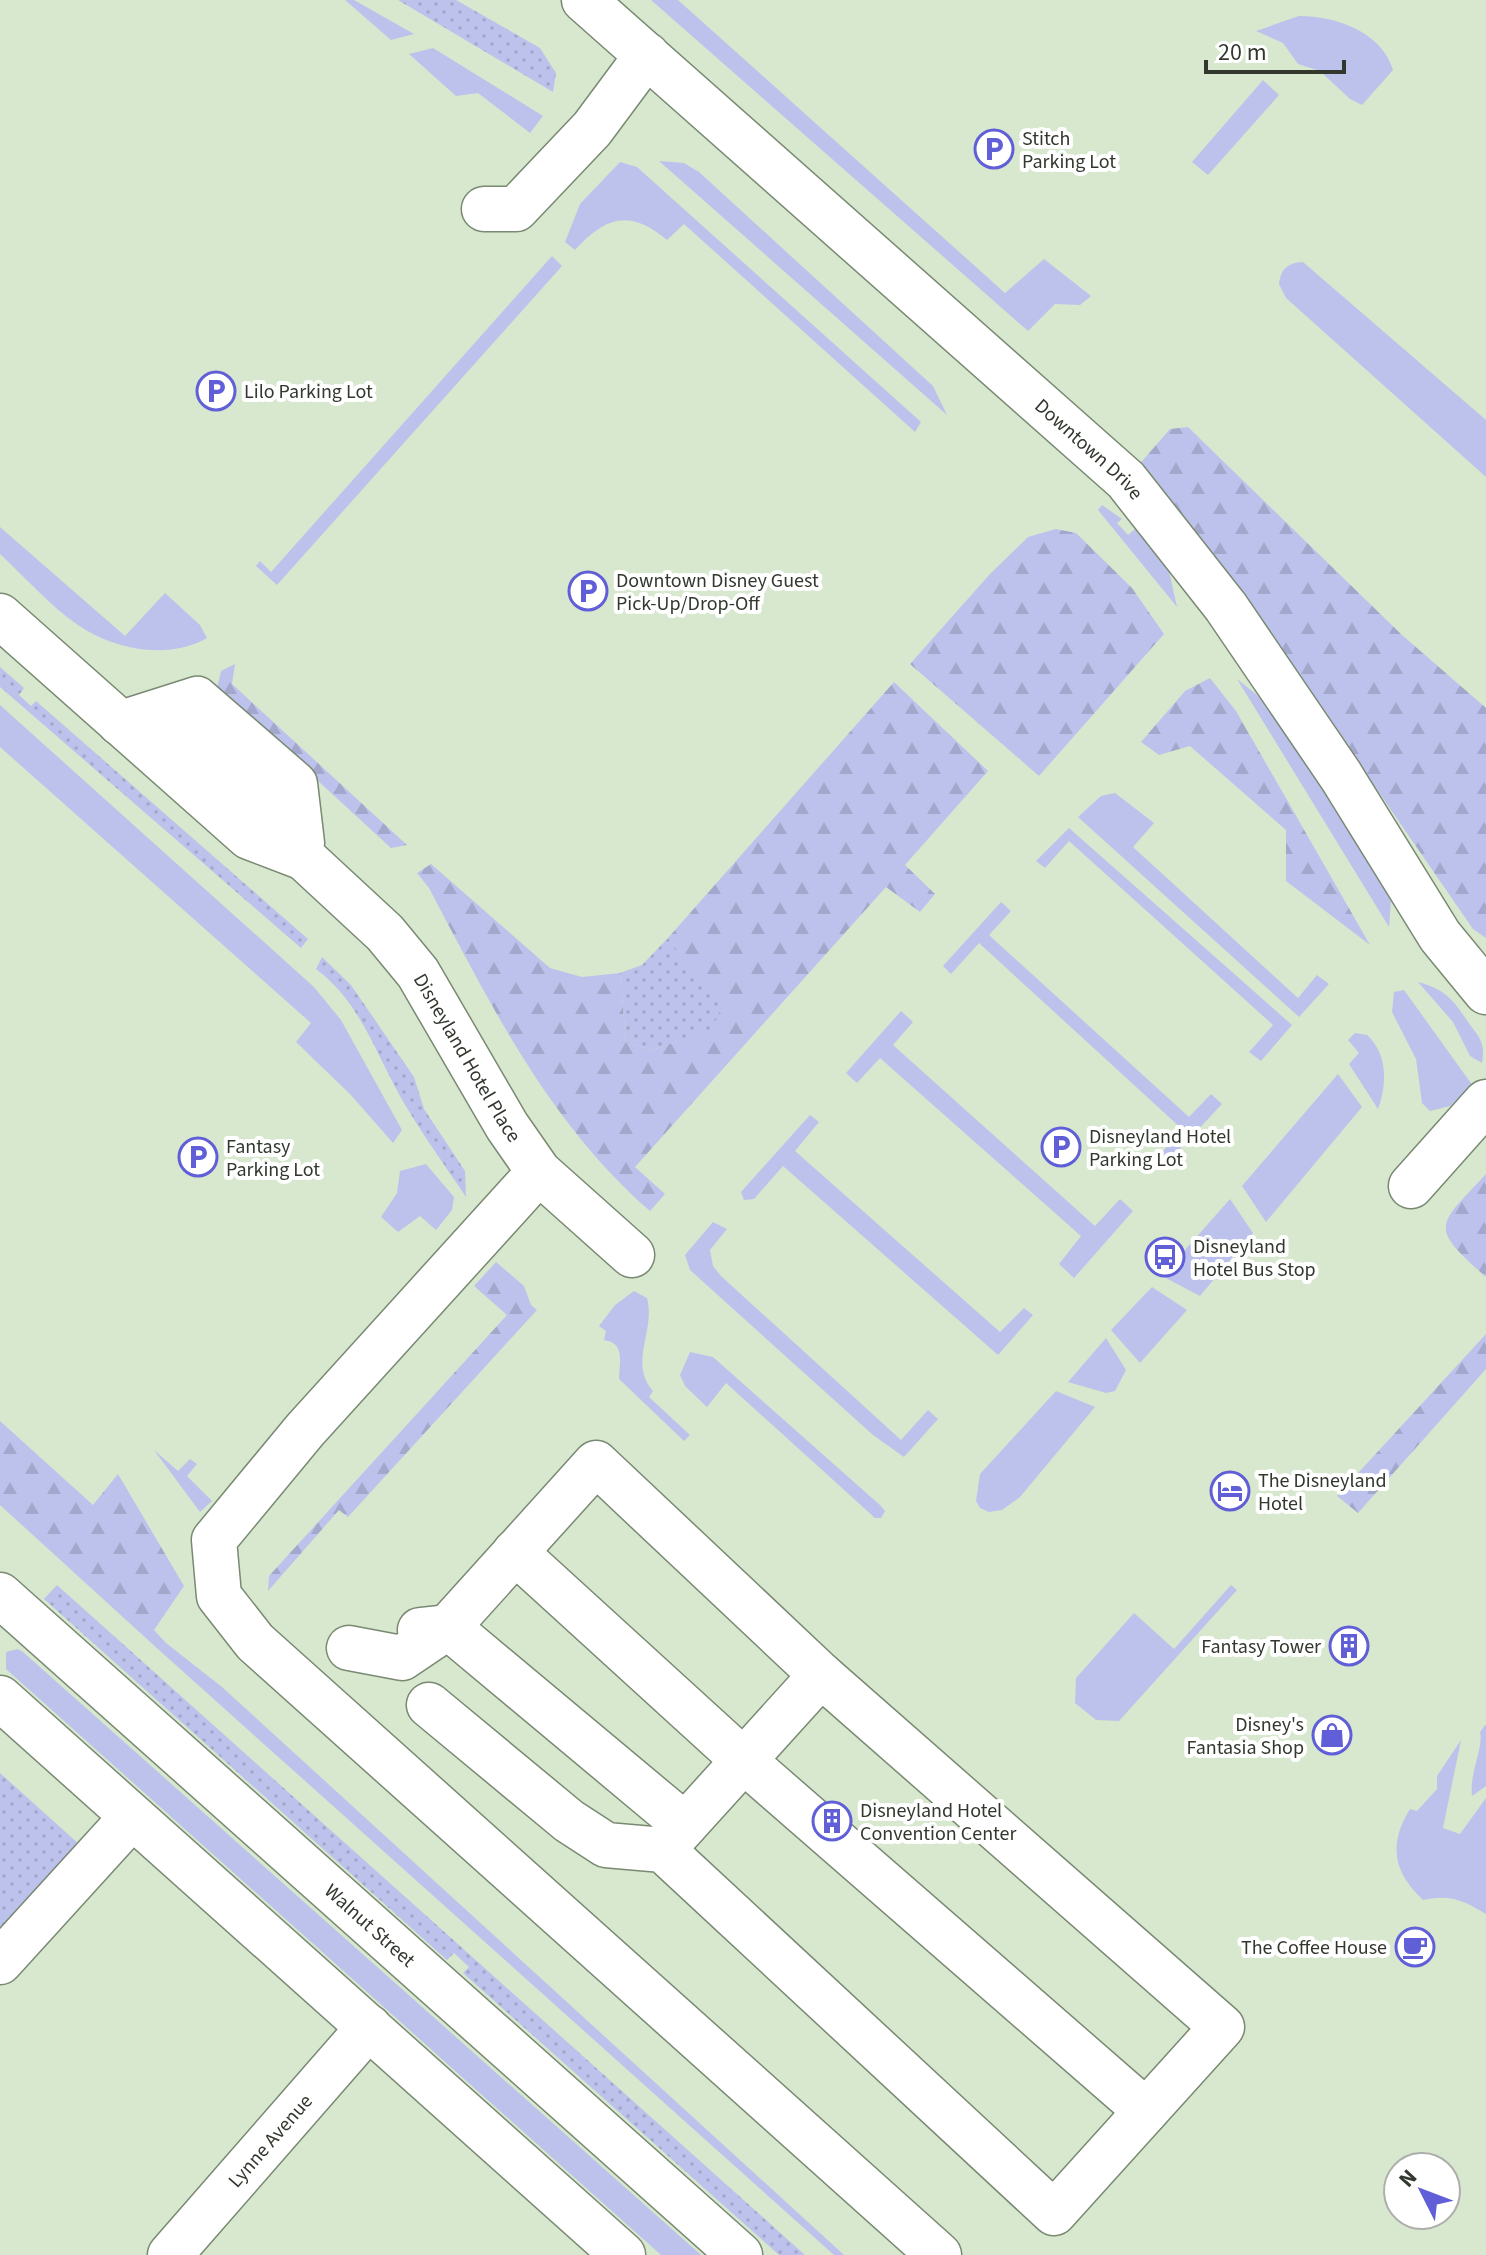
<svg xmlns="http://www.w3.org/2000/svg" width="1486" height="2255" font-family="'Source Sans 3',sans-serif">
<defs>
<pattern id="grass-dots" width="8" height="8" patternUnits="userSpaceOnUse" patternTransform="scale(2)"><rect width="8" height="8" fill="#bcc2ec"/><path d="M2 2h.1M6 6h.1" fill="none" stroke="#a2a7cb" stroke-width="1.8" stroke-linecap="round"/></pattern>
<pattern id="forest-firs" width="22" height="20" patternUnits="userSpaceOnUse" patternTransform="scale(2)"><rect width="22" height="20" fill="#bcc2ec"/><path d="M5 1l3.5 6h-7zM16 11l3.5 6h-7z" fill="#a2a7cb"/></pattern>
</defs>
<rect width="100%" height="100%" fill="#d7e8cf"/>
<path fill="url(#grass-dots)" d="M398,0h58l84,48 16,25 -3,19z
M0,667l24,21 -5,7 12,11 5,-5 272,238 -7,9 -301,-261z
M668,938l55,69 -11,23 -60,20 -26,-8 -6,-69 22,-8z
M322,957l29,28 63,92 10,32 41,62 1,26c-20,-30 -41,-59 -59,-89 -30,-49 -44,-104 -91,-139z
M57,1585l748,670h-26l-316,-282 6,-6 -15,-14 -7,7 -403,-361z
M0,1773l80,72 -80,94z"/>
<path fill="url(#forest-firs)" d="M1188,427l214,208 84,73v230l-13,-9 -144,-209 -192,-253 33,-38z
M1056,529l20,4 56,55 32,46 -125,142 -129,-112 80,-90 38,-37z
M235,664l-3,20 175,161 -16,3 -174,-160 4,-17z
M1210,678l26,33 134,234 -84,-64v-51l-96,-84 -31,9 -18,-13 44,-51z
M894,682l94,89 -83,94 30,29 -15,18 -34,-25 -251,280 30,27 -15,17c-101,-88 -160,-207 -221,-323l-12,-15 14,-9 119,104 32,9 38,-4 6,69 26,8 59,-20 11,-23 -54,-69z
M1486,1174v103c-58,-51 -49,-50 0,-103z
M496,1262l28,24 7,19 6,5 -189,207 -9,-7 -71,81 1,-15 238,-261 -33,-29z
M1486,1334v35l-128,144 -21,-17z
M0,1421l93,84 25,-31 66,112 -30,44 12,13 -7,7 -159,-145z"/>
<path fill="#bcc2ec" d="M345,0h9l60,34 -23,6z
M651,0h27l327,293 39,-34 47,37 -11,9 -25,-1 -27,27z
M1299,16c37,0 83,16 94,54l-31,35 -12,-6 -30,-28 -22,-7 -15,-21 -27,-12z
M433,48l110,68 -13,17 -52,-40 -22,3 -47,-42z
M1263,80l16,15 -71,80 -16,-13z
M659,161l25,2 15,9 234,214 14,29z
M620,162l17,5 284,255 -6,10 -231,-208 -17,16c-37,-31 -61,-24 -92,10l-10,-8 15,-38z
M552,256l10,10 -285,319 -21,-19 4,-5 11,11z
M1303,262l183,158v57l-200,-179 -7,-14c2,-16 9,-21 24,-22z
M1102,505l20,14 -5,4 11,12 7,-6 34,42 8,36 -79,-97z
M0,527l125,109 40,-43 35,32 7,13c-38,22 -93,12 -129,-13 -28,-19 -53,-48 -78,-71z
M1237,679l40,32 114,189 -2,27z
M0,705l314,282 27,33 61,110 -9,13 -43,-49 -54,-52 15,-19 -311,-276z
M1115,793l39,30 -21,24 165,151 19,-23 12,9 -30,33 -221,-200 23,-21z
M1069,828l223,197 -31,36 -12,-9 24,-27 -204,-184 -24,27 -9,-7z
M1001,902l10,9 -22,24 200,182 22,-23 11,10 -55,59 -8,-7 23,-27 -203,-186 -28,31 -8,-8z
M1418,982c26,7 34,16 48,37 12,18 20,21 16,44l-12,-7 -17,-34z
M1404,990l69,96 -23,20 -20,5 -8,-8 -6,-44 -24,-47 2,-20z
M901,1011l12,11 -20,23 202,181 25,-27 13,12 -59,67 -15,-14 22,-28 -201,-178 -23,25 -11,-10z
M1355,1033l12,2c21,19 20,50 11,74l-29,-45 10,-11 -11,-13z
M1338,1074l24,33 -96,115 -24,-36z
M810,1115l9,7 -24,29 205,181 24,-24 9,7 -35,40 -215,-189 -29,33 -10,1 -3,-8z
M426,1164l28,33 -2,13 -16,20 -16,-14 -22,16 -17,-15 16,-24 3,-22z
M1230,1199l23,34 -53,63 -38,-20z
M713,1222l14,7 -17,21 3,16 8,10 180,164 27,-30 10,9 -34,38 -31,-22 -183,-165 -5,-15z
M1152,1287l35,23 -47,53 -29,-33z
M634,1291l13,7c9,33 -19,64 6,93l-4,6 41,38 -6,6 -65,-62c0,-15 7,-36 -15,-39l2,-9 -7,-5 16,-21z
M1106,1338l20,32 -11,21 -9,2 -38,-11z
M690,1352l23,5 168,149 4,5 -4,7h-6l-149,-135 -19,24 -22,-21 -5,-11z
M1056,1391l39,16 -75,90 -18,13 -13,2 -9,-4 -4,-7 4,-27z
M154,1450l24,21 12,-12 7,5 -10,12 25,25 -12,11z
M1231,1585l6,5 -118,131 -23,-1 -21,-17 1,-25 58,-65 40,36z
M166,1643l56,44 622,568h-10l-675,-605z
M18,1649l5,3 678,603h-40l-655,-586v-17z
M1486,1724v62l-14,10c-3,-23 12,-48 8,-64z
M1461,1740l-18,88 17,6 26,-36v116c-23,-14 -36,-20 -63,-14 -31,-29 -34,-57 -13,-91l7,2 20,-22v-13z"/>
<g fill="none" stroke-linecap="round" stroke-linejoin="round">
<defs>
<g id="minor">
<path id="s1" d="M584,0l542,480 100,127 115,169 99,160 46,56"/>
<path d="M484,209h32l76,-80 55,-74"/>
<path d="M0,616l249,221 55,21"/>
<path d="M134,719l63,-20 98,85 7,59"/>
<path id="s2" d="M120,723l60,6 97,81 27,48 81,75 33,40 89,153 32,46 93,83"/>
<path d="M539,1172l-234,258 -91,110 5,56 36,46 684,613"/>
<path d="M1411,1186l75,-84"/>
<path d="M515,1552l228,208 403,351"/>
<path id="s3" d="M0,1595l740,660"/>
<path d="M420,1630l28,-3 237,198"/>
<path d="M349,1648l53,10 46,-31 148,-164 225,212 401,352 -168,186 -391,-363 -57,-5 -37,-24 -140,-116"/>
<path d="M0,1698l623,557"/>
<path d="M667,1845l154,-170"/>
<path d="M0,1962l131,-144"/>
<path id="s4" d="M170,2255l199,-228"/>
</g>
</defs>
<use href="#minor" stroke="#798972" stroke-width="47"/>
<use href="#minor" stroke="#fff" stroke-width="44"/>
</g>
<defs>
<symbol id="parking-ring" viewBox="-11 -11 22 22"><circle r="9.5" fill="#fff" stroke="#605fd7" stroke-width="1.5"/><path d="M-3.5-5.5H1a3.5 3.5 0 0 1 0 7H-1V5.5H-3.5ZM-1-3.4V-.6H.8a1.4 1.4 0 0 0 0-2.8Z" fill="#605fd7"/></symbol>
<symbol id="bus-ring" viewBox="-11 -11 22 22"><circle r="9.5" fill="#fff" stroke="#605fd7" stroke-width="1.5"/><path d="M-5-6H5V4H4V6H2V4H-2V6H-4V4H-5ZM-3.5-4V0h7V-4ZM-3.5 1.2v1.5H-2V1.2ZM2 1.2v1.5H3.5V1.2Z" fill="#605fd7"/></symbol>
<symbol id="hotel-ring" viewBox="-11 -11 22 22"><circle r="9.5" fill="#fff" stroke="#605fd7" stroke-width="1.5"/><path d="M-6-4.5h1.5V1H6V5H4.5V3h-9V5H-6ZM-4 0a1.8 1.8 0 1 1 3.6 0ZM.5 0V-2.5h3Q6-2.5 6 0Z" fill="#605fd7"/></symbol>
<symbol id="building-ring" viewBox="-11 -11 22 22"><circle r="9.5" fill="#fff" stroke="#605fd7" stroke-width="1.5"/><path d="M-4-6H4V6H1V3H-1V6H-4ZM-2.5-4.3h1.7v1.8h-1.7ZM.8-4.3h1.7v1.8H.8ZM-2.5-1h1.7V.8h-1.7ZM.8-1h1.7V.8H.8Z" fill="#605fd7"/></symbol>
<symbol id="shop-ring" viewBox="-11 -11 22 22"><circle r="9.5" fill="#fff" stroke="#605fd7" stroke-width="1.5"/><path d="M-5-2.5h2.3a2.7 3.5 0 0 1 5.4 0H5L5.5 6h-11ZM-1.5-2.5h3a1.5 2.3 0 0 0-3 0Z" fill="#605fd7"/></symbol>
<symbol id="cafe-ring" viewBox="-11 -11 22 22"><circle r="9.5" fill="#fff" stroke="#605fd7" stroke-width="1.5"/><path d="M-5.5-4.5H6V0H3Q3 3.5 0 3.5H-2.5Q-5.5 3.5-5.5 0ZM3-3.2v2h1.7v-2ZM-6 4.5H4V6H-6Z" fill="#605fd7"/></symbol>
</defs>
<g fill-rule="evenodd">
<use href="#parking-ring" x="972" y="127" width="44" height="44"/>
<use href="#parking-ring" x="194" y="369" width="44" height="44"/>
<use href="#parking-ring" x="566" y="569" width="44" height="44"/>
<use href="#parking-ring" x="1039" y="1125" width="44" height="44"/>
<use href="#parking-ring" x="176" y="1135" width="44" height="44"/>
<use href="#bus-ring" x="1143" y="1235" width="44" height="44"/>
<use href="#hotel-ring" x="1208" y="1469" width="44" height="44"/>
<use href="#building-ring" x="1327" y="1624" width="44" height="44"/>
<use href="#shop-ring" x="1310" y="1713" width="44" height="44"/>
<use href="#building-ring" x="810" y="1799" width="44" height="44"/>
<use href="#cafe-ring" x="1393" y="1925" width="44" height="44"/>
</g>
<g text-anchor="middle" stroke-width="8" stroke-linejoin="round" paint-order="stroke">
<g font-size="20" fill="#32382e" stroke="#fff" text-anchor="start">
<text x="1022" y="145">Stitch<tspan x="1022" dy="23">Parking Lot</tspan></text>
<text x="244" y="398">Lilo Parking Lot</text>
<text x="616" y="587">Downtown Disney Guest<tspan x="616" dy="23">Pick-Up/Drop-Off</tspan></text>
<text x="1089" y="1143">Disneyland Hotel<tspan x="1089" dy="23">Parking Lot</tspan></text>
<text x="226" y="1153">Fantasy<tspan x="226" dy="23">Parking Lot</tspan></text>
<text x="1193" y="1253">Disneyland<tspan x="1193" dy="23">Hotel Bus Stop</tspan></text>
<text x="1258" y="1487">The Disneyland<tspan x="1258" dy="23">Hotel</tspan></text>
<text x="1321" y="1653" text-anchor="end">Fantasy Tower</text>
<text x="1304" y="1731" text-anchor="end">Disney's<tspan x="1304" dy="23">Fantasia Shop</tspan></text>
<text x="860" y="1817">Disneyland Hotel<tspan x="860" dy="23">Convention Center</tspan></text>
<text x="1387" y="1954" text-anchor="end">The Coffee House</text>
</g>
<g font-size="20" fill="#32382e" stroke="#fff">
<text dy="7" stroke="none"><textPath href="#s1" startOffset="676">Downtown Drive</textPath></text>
<text dy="7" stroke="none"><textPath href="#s2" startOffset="502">Disneyland Hotel Place</textPath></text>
<text dy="7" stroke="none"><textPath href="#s3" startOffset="496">Walnut Street</textPath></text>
<text dy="7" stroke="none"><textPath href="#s4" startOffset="152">Lynne Avenue</textPath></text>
</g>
</g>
<g transform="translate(1422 2191) rotate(312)"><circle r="38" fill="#ffffff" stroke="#adafab" stroke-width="2"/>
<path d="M0-6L14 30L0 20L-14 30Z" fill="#605fd7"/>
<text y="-12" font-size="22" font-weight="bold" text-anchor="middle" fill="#32382e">N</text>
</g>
<path d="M1206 60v12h138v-12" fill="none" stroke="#32382e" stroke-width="4"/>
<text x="1218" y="60" font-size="24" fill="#32382e" stroke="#ffffff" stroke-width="6" paint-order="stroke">20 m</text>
</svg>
